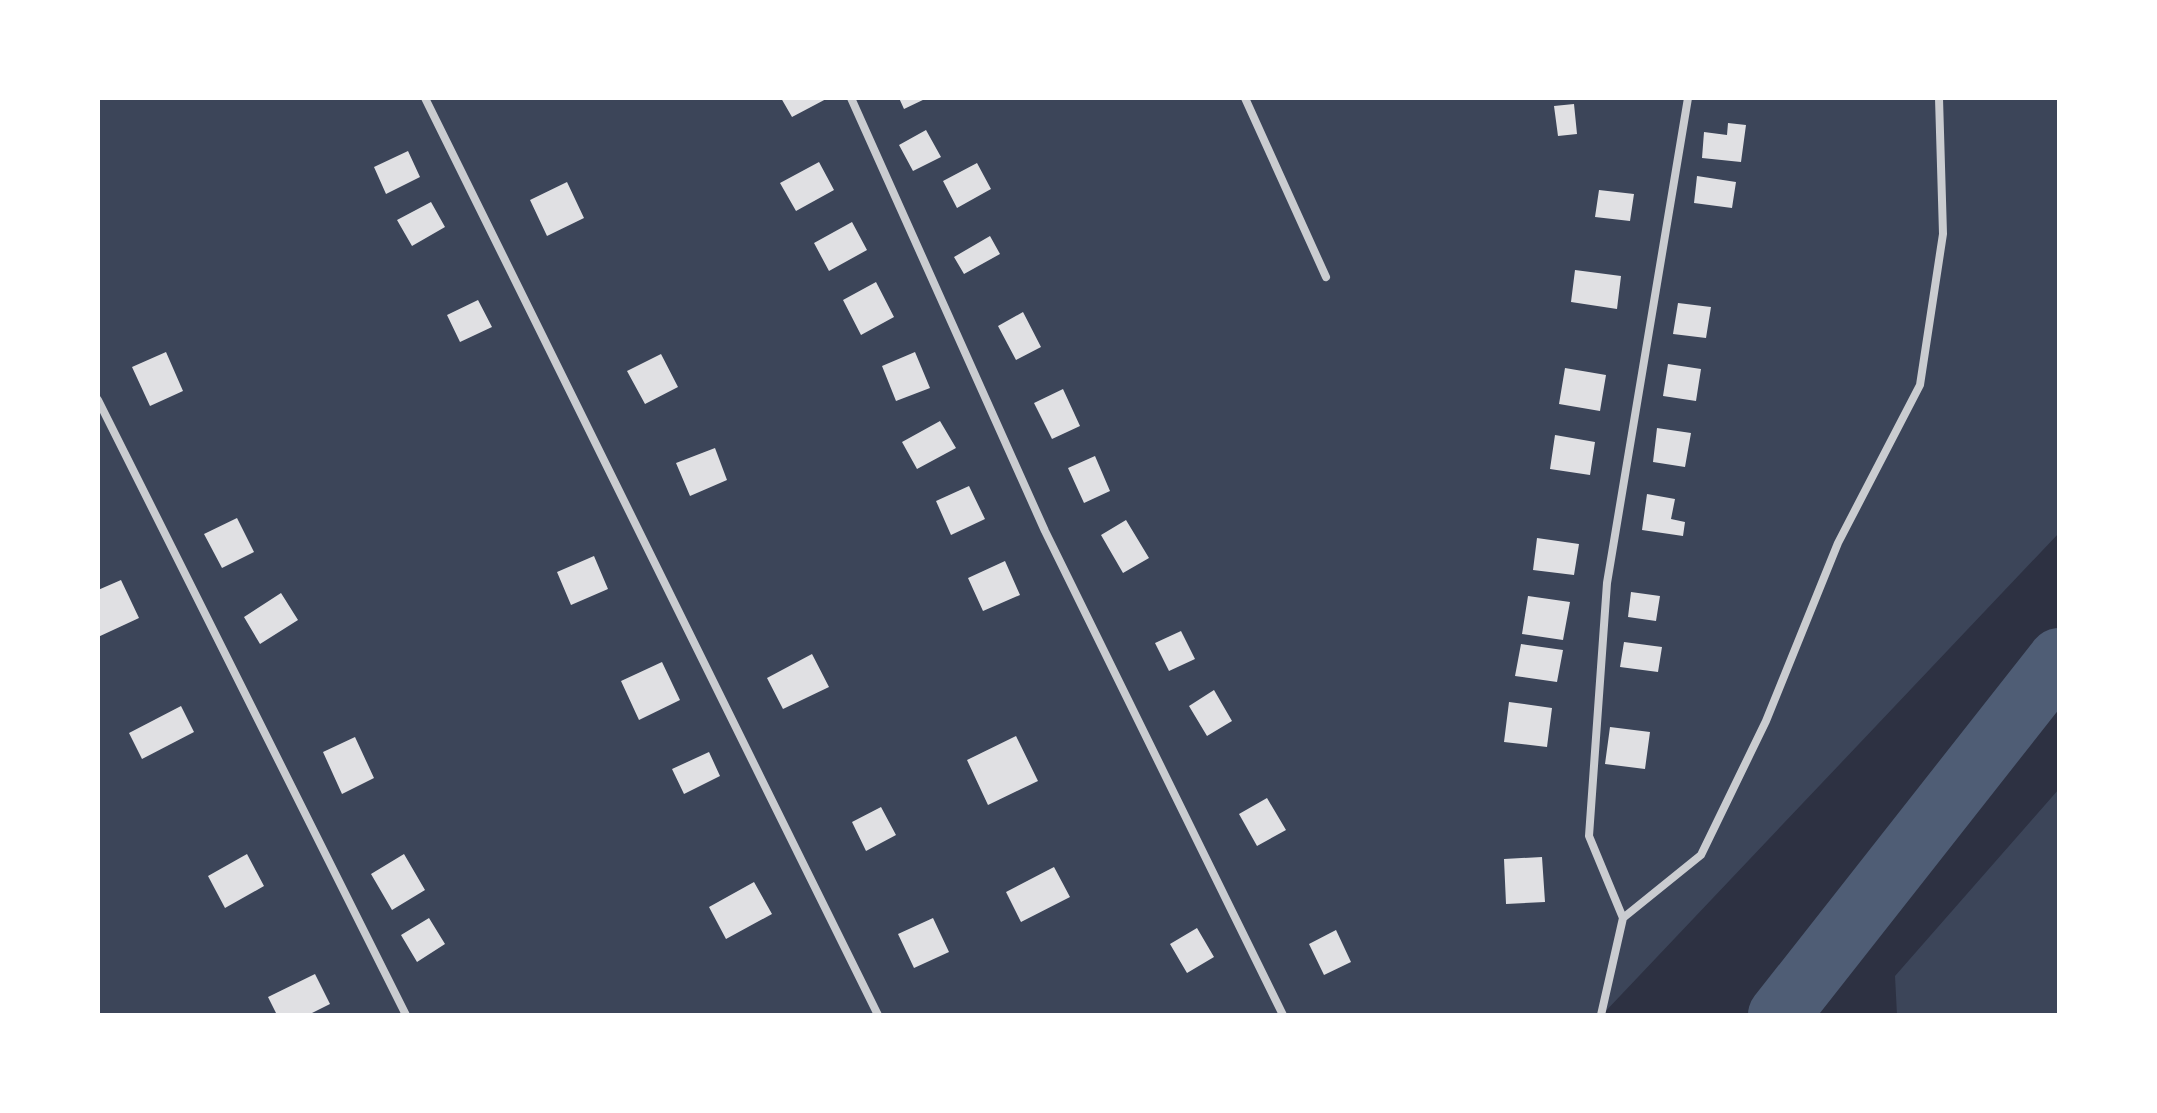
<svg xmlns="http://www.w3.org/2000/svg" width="2157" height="1113" font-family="Raleway,sans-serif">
<rect width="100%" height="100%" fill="#2d3142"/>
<path fill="#3c4559" d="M98,98h1961v435l-457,482h-1504z
M2059,789v226h-162l-2,-39z"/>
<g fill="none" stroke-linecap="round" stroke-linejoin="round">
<path stroke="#4f5d75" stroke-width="62" d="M1779,1015l280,-356"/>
</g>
<path fill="#e0e0e3" d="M781,98h47l-36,19z
M899,98h28l-23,11z
M1574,104l3,30 -19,2 -4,-30z
M1728,123l18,2 -5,37 -39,-4 2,-26 23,3z
M926,130l15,27 -28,14 -14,-26z
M408,151l12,26 -34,17 -12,-27z
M819,162l15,28 -38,21 -16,-28z
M977,163l14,26 -34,19 -14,-27z
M1697,176l39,6 -4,26 -38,-5z
M567,182l17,36 -37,18 -17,-36z
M1599,190l35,4 -4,27 -35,-4z
M431,202l14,25 -33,19 -15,-26z
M852,222l15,28 -38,21 -15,-28z
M990,236l10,18 -36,20 -10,-17z
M1575,270l46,6 -4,33 -46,-7z
M876,282l18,35 -33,18 -18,-35z
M478,300l14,27 -32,15 -13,-27z
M1678,303l33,4 -5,31 -33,-4z
M1023,312l18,35 -25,13 -18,-34z
M166,352l17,39 -33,15 -18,-39z
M915,352l15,36 -34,13 -14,-35z
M661,354l17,33 -33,17 -18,-33z
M1668,364l33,5 -5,32 -33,-5z
M1565,368l41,7 -6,36 -41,-7z
M1063,389l17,37 -28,13 -18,-36z
M940,421l16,27 -39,21 -15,-27z
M1657,428l34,5 -6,34 -32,-5z
M1555,435l40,7 -5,33 -40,-6z
M715,448l12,32 -37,16 -14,-33z
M1095,456l15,35 -26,12 -16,-35z
M969,486l16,33 -34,16 -15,-34z
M1647,494l28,5 -4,20 14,3 -2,14 -41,-6z
M237,518l17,34 -32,16 -18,-34z
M1126,520l23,38 -26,15 -22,-38z
M1537,538l42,6 -5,31 -41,-5z
M594,556l14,33 -37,16 -14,-33z
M1005,561l15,34 -37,16 -15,-33z
M121,580l18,38 -41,19v-47z
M1631,592l29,4 -4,25 -28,-4z
M281,593l17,27 -38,24 -16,-27z
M1528,596l42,6 -7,38 -41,-6z
M1181,631l14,28 -26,12 -14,-28z
M1624,642l38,5 -4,25 -38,-5z
M1521,644l42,6 -6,32 -42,-6z
M812,654l17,33 -46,22 -16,-31z
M662,662l18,38 -41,20 -18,-39z
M1214,690l18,31 -25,15 -18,-30z
M1509,702l43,6 -5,39 -43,-5z
M181,706l13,26 -52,27 -13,-26z
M1610,727l40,5 -5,37 -40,-5z
M1016,736l22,45 -50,24 -21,-45z
M355,737l19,41 -32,16 -19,-42z
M709,752l11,24 -36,18 -12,-25z
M1267,798l19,32 -29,16 -18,-32z
M881,807l15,28 -30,16 -14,-29z
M247,854l17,32 -39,22 -17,-32z
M404,854l21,36 -33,20 -21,-36z
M1542,857l3,45 -39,2 -2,-45z
M1054,867l16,30 -49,25 -15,-30z
M754,882l18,32 -46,25 -17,-32z
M429,918l16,26 -28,18 -16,-27z
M933,918l16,34 -35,16 -16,-34z
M1197,928l17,29 -27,16 -17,-29z
M1336,930l15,32 -27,13 -15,-31z
M315,974l15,30 -22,11h-31l-9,-18z"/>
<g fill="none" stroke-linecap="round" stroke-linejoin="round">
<path stroke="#caccd0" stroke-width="8" d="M425,98l453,917
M851,98l194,433 238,484
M1245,98l81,179
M98,400l308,615
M1623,918l-34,-82 18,-253 81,-485
M1601,1015l22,-97 78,-63 65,-134 72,-178 82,-158 23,-151 -4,-136"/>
</g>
<rect width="2157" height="1113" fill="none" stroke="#ffffff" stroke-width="200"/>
</svg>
